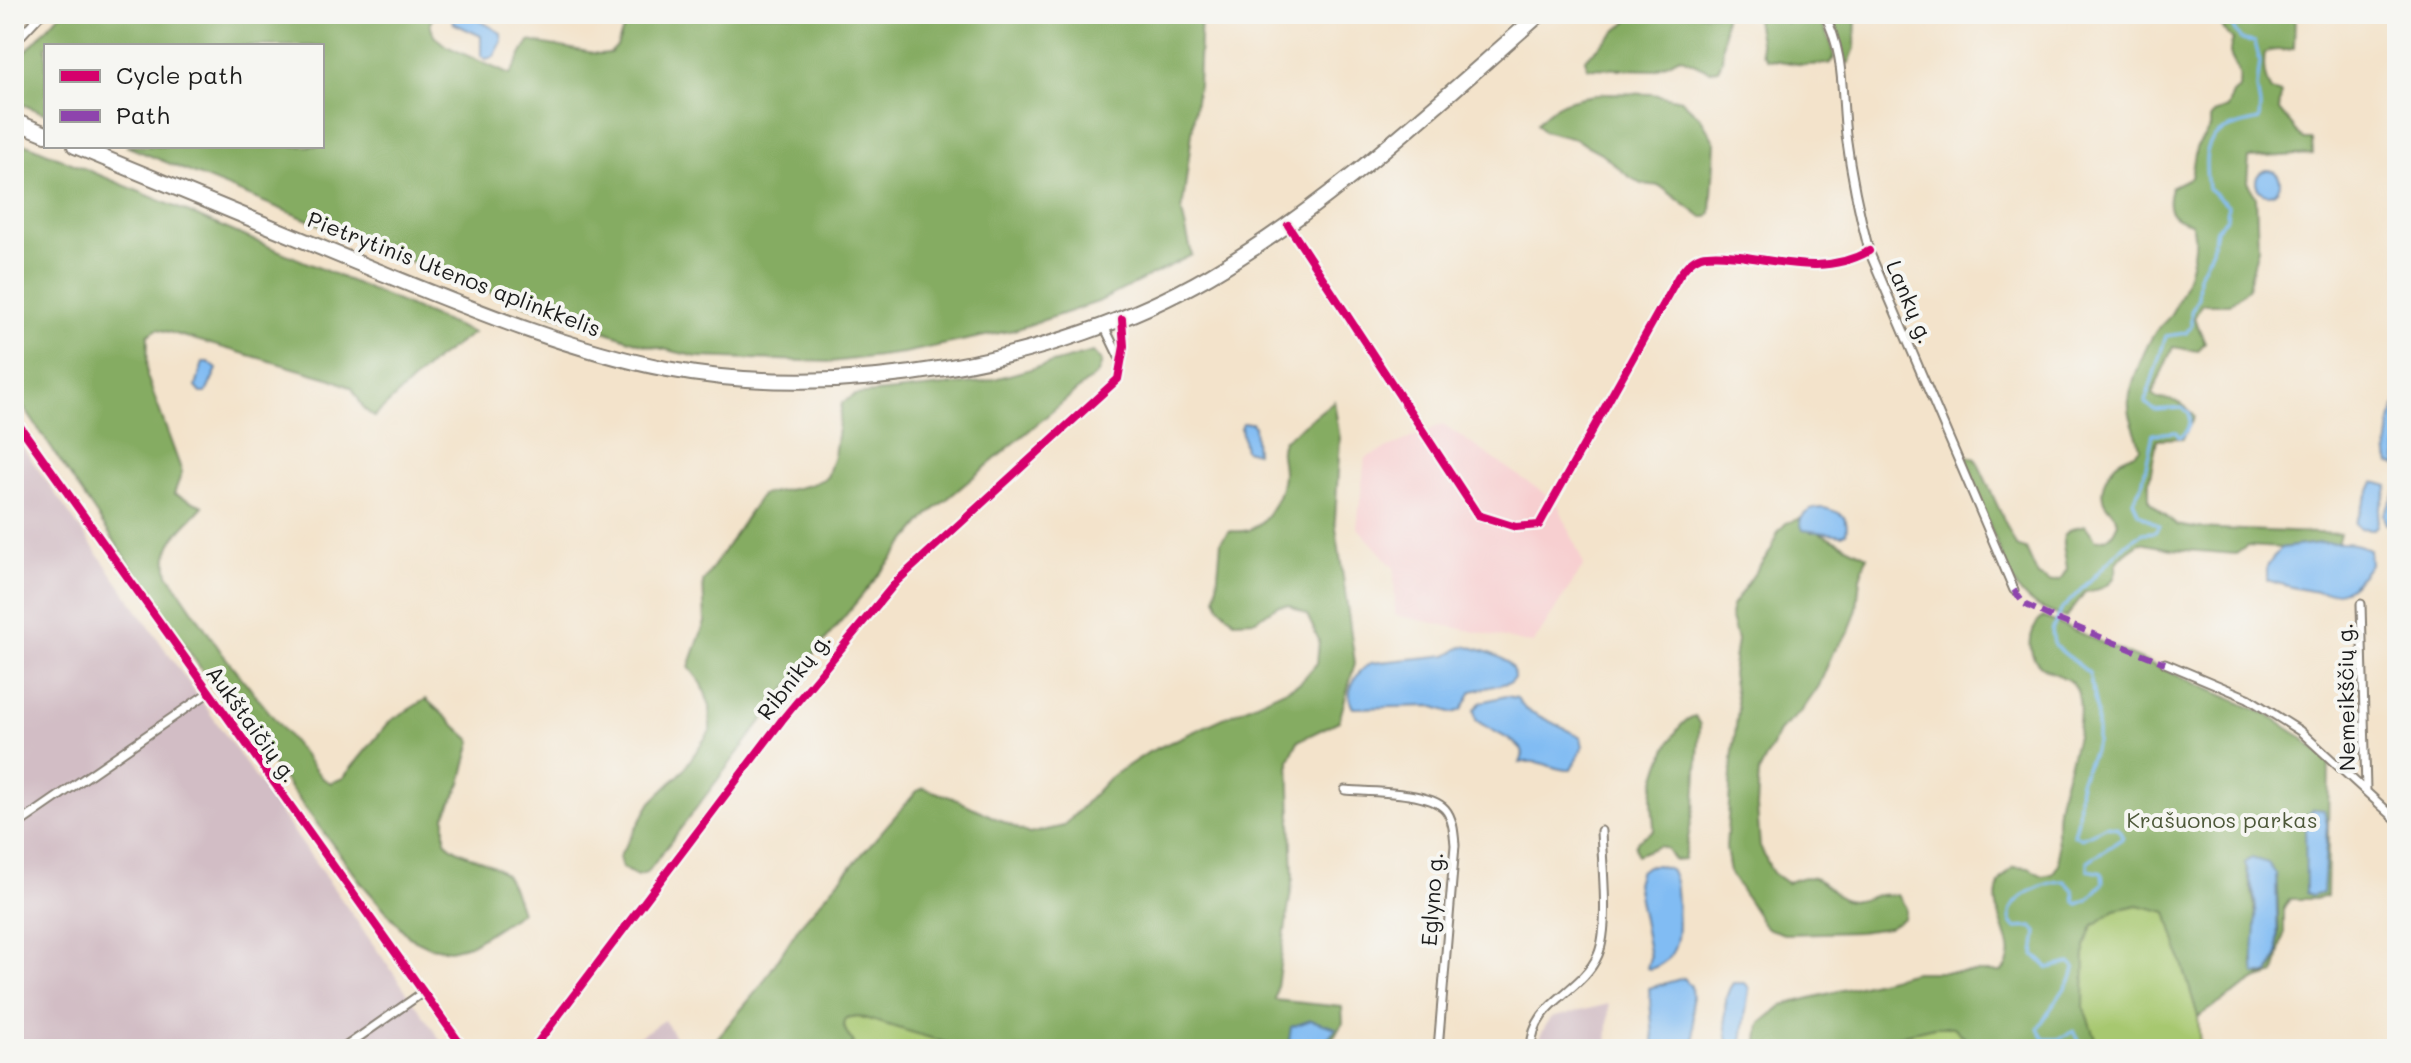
<svg xmlns="http://www.w3.org/2000/svg" width="2411" height="1063" font-family="Mali,sans-serif">
<rect width="100%" height="100%" fill="#f6f6f2"/>
<filter id="ink" filterUnits="userSpaceOnUse"><feTurbulence type="fractalNoise" baseFrequency=".0125" numOctaves="2"/><feDisplacementMap in="SourceGraphic" scale="16" xChannelSelector="R" yChannelSelector="G"/><feConvolveMatrix kernelMatrix="1 2 1 2 8 2 1 2 1" color-interpolation-filters="sRGB"/></filter>
<filter id="wash" filterUnits="userSpaceOnUse"><feTurbulence type="fractalNoise" baseFrequency=".006" numOctaves="4" result="noise"/><feDisplacementMap in="SourceGraphic" scale="32" xChannelSelector="R" yChannelSelector="G"/><feGaussianBlur stdDeviation="1.8" result="paint"/><feColorMatrix in="noise" values="0 0 0 0 0 0 0 0 0 0 0 0 0 0 0 0 0 1.4 0 .05"/><feComposite in="paint" operator="in"/></filter>
<g filter="url(#wash)">
<rect width="100%" height="100%" fill="#f3e3cb"/>
<path fill="#f7cfd0" d="M1443,424l114,78 27,63 -51,79 -138,-29 -1,-47 -37,-41 8,-69z"/>
<path fill="#d2bdc5" d="M14,435l433,614h-433z
M1609,1004l-2,45h-74l17,-31z
M664,1020l19,29h-63z"/>
<path fill="#a7c870" stroke="#627246" stroke-width="2" d="M2300,736l27,160 -10,3h-27l-6,9v25l-9,41 -19,6 -58,36 2,33h-155l-11,-145z
M858,1016l108,31 1,2h-118l5,-6c-6,-8 -13,-15 -8,-25z
M1933,1027h21l11,11v11h-90l29,-15z"/>
<path fill="#85ac62" stroke="#50643f" stroke-width="2" fill-rule="evenodd" d="M60,14h375l-5,9 4,13 12,10 64,29 19,-34 70,13 11,-1 7,-7 12,-32h572l-3,71 -16,127 10,43 -94,47 -84,28 -110,23 -73,9 -134,-5 -55,-13 -179,-61 -337,-137h196v-100h-276v68l-32,-13v-37z
M1635,14h90l-3,47 -4,8 -8,2 -30,-14 -25,13 -67,-2 -3,-9z
M1755,14h21l11,9 5,-4v-5h26l14,31 2,13 -4,6 -26,1 -37,-6 -5,-7z
M1829,14h27l-1,34 -6,15h-4l-5,-23z
M2221,14h77l-3,2 -1,32c-10,5 -19,-1 -29,5 -2,14 -1,25 6,38l10,3 -2,16 25,30h8l1,14 -64,4 -2,24 9,15 2,51 -10,40 -18,16h-28l-8,14 11,24 -7,9 -25,-4 -21,47 6,5c17,0 27,4 36,18l-11,21 -26,1 -8,43v19l27,24 18,3 146,6 -3,10 -16,-1 -40,5 -34,-2 -11,8 -64,-5 -32,-6c-7,5 -15,9 -20,16 -6,8 -3,3 -4,13 -3,15 -17,18 -31,20l-19,26c-28,-10 -38,-12 -54,-38l-50,-121 7,-3 7,3 40,87 10,3 12,27 12,6 10,-2 7,-11c-2,-25 -15,-37 18,-44l11,15c14,-1 17,-6 22,-18 -3,-9 -10,-13 -14,-21 -5,-11 2,-27 10,-36 7,-9 19,-8 26,-17 -3,-16 -13,-33 -11,-48 2,-18 17,-55 27,-69 4,-5 9,-9 13,-14 13,-20 33,-71 22,-94 -22,-5 -26,-15 -20,-36l20,-10 5,-29 14,-20v-9l4,-6 13,-5 6,-14 6,-5c0,-2 1,-14 0,-15 -4,-14 -14,-18 -6,-33 -4,-8 -13,-13 -16,-20z
M1606,93l47,1 28,6 20,18 14,25 -4,70 -3,4h-7l-41,-31 -18,-2 -14,-8 -27,-23 -26,-14 -32,-8 -6,-8c22,-25 38,-24 69,-30z
M14,143l15,2 444,188 -39,28 -60,56 -10,-8 -12,-21 -20,-9 -174,-50 -10,6 -1,41 35,96 -8,22 29,12c-20,23 -42,35 -35,68l54,79 100,125 9,5 12,-5 47,-57 36,-22 46,42 -11,42 -16,33v25c17,18 45,17 61,35 7,9 11,25 15,36l-51,33 -20,5 -20,-3 -21,-10 -46,-52 -162,-216 -187,-276z
M1093,352l9,10 -4,11 -170,142 -125,152 -156,206 -10,3 -15,-8 -3,-11 32,-55 31,-30 28,-41v-24l-8,-23 -13,-17 16,-45 -2,-40 58,-87c23,-6 46,-6 66,-18l7,-22 8,-52 13,-8 128,-13z
M1334,401l6,38 -5,81 20,143 -16,58 -41,20 -9,19 4,117 -18,123 67,7 1,16 -18,26h-358l-109,-33 -12,2c-6,10 3,17 8,25l-5,6h-141l52,-62 40,-62 117,-134 7,-3 29,10 76,36 35,-8 45,-48 40,-26 151,-69 17,-20 2,-23 -12,-25 -18,-10 -12,1 -21,14 -22,1 -14,-14 -4,-10 5,-56 8,-10c7,0 14,1 20,-1 20,-8 34,-38 34,-58 0,-12 -5,-20 0,-31z
M1801,518l-1,4 11,10 5,-1 51,25 -7,22 -3,30 -8,24 -16,20 -14,34 -18,26 -21,18 -21,42 -2,35 3,40 13,26 14,10c40,-20 40,19 67,18 8,0 16,-5 25,-6 6,-1 12,0 19,0l8,13 -2,10 -16,10 -29,4 -75,2 -18,-6 -36,-55 -4,-25 6,-89 6,-50 -6,-35 5,-34 -7,-25 2,-9 40,-58 6,-16 8,-9z
M2043,617l223,97 34,22 29,25 -2,135 -10,3h-27l-6,9v25l-9,41 -19,6 -58,37 -31,-105 -29,-7 -23,5 -22,16 -8,21 -1,61 15,41h-134v-11l-11,-11h-20l-30,7 -29,15h-118l3,-25 23,-19 131,-33h87c26,-23 -17,-58 -1,-90 3,-5 9,-10 13,-15l16,1 14,8 9,-2 7,-10c-1,-20 -4,-41 0,-61 6,-35 27,-73 19,-109 -4,-16 -20,-18 -33,-25 -20,-13 -18,-38 -2,-52zM2245,863l31,11c1,25 8,81 -7,100l-9,2 -7,-14c8,-34 1,-66 -8,-99z
M1695,716l5,9 -5,78 -11,56 -10,1 -7,-11 -8,-3 -22,9 -2,-9 3,-6 16,-10c0,-10 -2,-21 -2,-32 1,-21 21,-77 43,-82z"/>
<path fill="#81bcf3" stroke="#4e6c88" stroke-width="2" d="M452,14h17l32,19 1,8 -8,16 -8,2 -5,-3v-20l-28,-13z
M2256 182a12 12 0 1 1 24 0a12 12 0 1 1-24 0Z
M203,362h5l9,7 -11,24h-5l-5,-6z
M2397,401v65l-7,-2c-6,-14 1,-48 7,-63z
M1243,423h9l2,3 2,27 -11,-3 -4,-22z
M2374,482l14,4 -8,22 -3,18 -4,3 -14,-1 -4,-5z
M2397,490v35l-11,-1 -2,-10z
M1824,508c15,4 26,7 22,25l-4,2 -39,-5 -3,-8c3,-11 13,-14 24,-14z
M2321,543c17,1 33,-3 48,7l1,14c-6,8 -12,18 -21,24 -18,11 -63,-2 -82,-8v-14l14,-18z
M1468,646c17,6 47,11 46,32l-3,4 -39,9 -10,19 -9,3 -21,-7 -79,2c-10,-16 4,-37 18,-45l76,-8 15,-8z
M1506,696l11,2 8,11 56,28 2,10 -12,23c-20,1 -27,-12 -51,-7 2,-5 4,-8 2,-13 -4,-9 -36,-21 -46,-30l-2,-10 7,-8z
M2314,809l10,1 3,14 -4,69 -12,3 -5,-3 -1,-76z
M2251,858l17,5 8,11 2,80 -9,20h-14c-4,-20 3,-45 1,-66 -1,-15 -7,-31 -11,-45z
M1657,865l13,4c7,11 6,23 7,37 2,25 4,54 -27,63l-3,-1 3,-11 -14,-74 3,-11 8,-6z
M1684,978l7,8 4,63h-41l-5,-61z
M1733,983h12l4,5 -8,61h-12c-3,-19 -9,-50 4,-66z
M1311,1020l25,8 -16,21h-10l-21,-8 2,-14z"/>
<g fill="none" stroke-linecap="round" stroke-linejoin="round">
<path stroke="#81bcf3" stroke-width="3" d="M2080,1049l1,-6 -7,-12 -16,8h-14l-6,-11 35,-52 2,-8 -5,-5 -21,5 -15,-13 3,-23 -5,-5 -16,1c-24,-23 29,-48 49,-47l9,10 1,11 3,2 10,-4 15,-17 -1,-10 -14,-3v-9l35,-23 -5,-10 -11,-2 -26,12 -7,-3 4,-15 2,-39 17,-39v-29l-8,-40 -35,-28 -2,-15 10,-21 64,-65 17,-11 12,-1 4,-6 -21,-13 -5,-13 9,-15 11,-51 23,-2 3,5c11,-6 11,-15 10,-25l-7,-4 -28,2 -9,-8 21,-66 20,-3 5,-7v-14l7,-14 1,-23 13,-26 4,-20 11,-11 1,-13 -20,-17c-7,-52 3,-57 51,-68l1,-14 -3,-19 3,-25 -5,-20 -14,-2 -8,-12 8,-14"/>
</g>
</g>
<g filter="url(#ink)">
<g fill="none" stroke-linecap="round" stroke-linejoin="round">
<defs>
<path id="street" d="M1824,14c21,38 17,79 22,121 5,39 13,78 23,116l145,339
M14,43l27,-29
M1288,225l190,290 38,12 23,-2 139,-248c6,-8 12,-17 23,-21 12,-3 25,-1 38,0 46,6 87,19 130,-5
M1104,326l17,35
M14,418l450,631
M2361,604l5,186
M2165,663l83,35 52,33 97,89
M1345,790c24,2 84,1 100,19 8,9 9,24 10,36l-17,204
M14,827l194,-134
M342,1049l80,-56
M533,1049l249,-329 115,-139 221,-202 6,-33 -2,-27
M1531,1049c1,-48 50,-55 67,-94 12,-28 4,-92 3,-124"/>
<path id="highway" d="M14,121l32,13
M75,146c100,41 200,82 300,124 96,39 191,79 292,99 172,33 391,-5 542,-93 121,-71 225,-170 331,-262"/>
</defs>
<use href="#street" stroke="#888074" stroke-width="11"/>
<use href="#highway" stroke="#888074" stroke-width="18"/>
<use href="#street" stroke="#fff" stroke-width="7"/>
<use href="#highway" stroke="#fff" stroke-width="14"/>
<path stroke="#8e44ad" stroke-width="6" stroke-dasharray="12 6" stroke-linecap="butt" d="M2014,590l10,14 27,13 114,46"/>
<defs>
<path id="cycleway" d="M1288,225l190,290 38,12 23,-2 139,-248c6,-8 12,-17 23,-21 12,-3 25,-1 38,0 46,6 87,19 130,-5
M14,418l450,631
M533,1049l249,-329 115,-139 221,-202 6,-33 -2,-27"/>
</defs>
<use href="#cycleway" stroke="#f6f6f2" stroke-width="13"/>
<use href="#cycleway" stroke="#d6006c" stroke-width="8"/>
</g>
</g>
<g text-anchor="middle" stroke-width="8" stroke-linejoin="round" paint-order="stroke">
<g font-size="22" fill="#1c1c1c" stroke="#f6f6f2">
<text transform="translate(454 274) rotate(21)" y="8">Pietrytinis Utenos aplinkkelis</text>
<text transform="translate(1910 302) rotate(67)" y="8">Lankų g.</text>
<text transform="translate(794 676) rotate(-52)" y="8">Ribnikų g.</text>
<text transform="translate(2346 697) rotate(-91)" y="8">Nemeikščių g.</text>
<text transform="translate(252 724) rotate(54)" y="8">Aukštaičių g.</text>
<text transform="translate(1432 899) rotate(-86)" y="8">Eglyno g.</text>
</g>
<g font-size="22" fill="#4d5839" stroke="#f6f6f2">
<text x="2222" y="828">Krašuonos parkas</text>
</g>
</g>
<rect width="2411" height="1063" fill="none" stroke="#f6f6f2" stroke-width="48"/>
<rect x="44" y="44" width="280" height="104" fill="#f6f6f2" stroke="#9f9f9c" stroke-width="2"/>
<rect x="60" y="70" width="40" height="12" fill="#d6006c" stroke="#9f9f9c" stroke-width="2"/>
<text x="116" y="84" font-size="24" fill="#1c1c1c">Cycle path</text>
<rect x="60" y="110" width="40" height="12" fill="#8e44ad" stroke="#9f9f9c" stroke-width="2"/>
<text x="116" y="124" font-size="24" fill="#1c1c1c">Path</text>
</svg>
